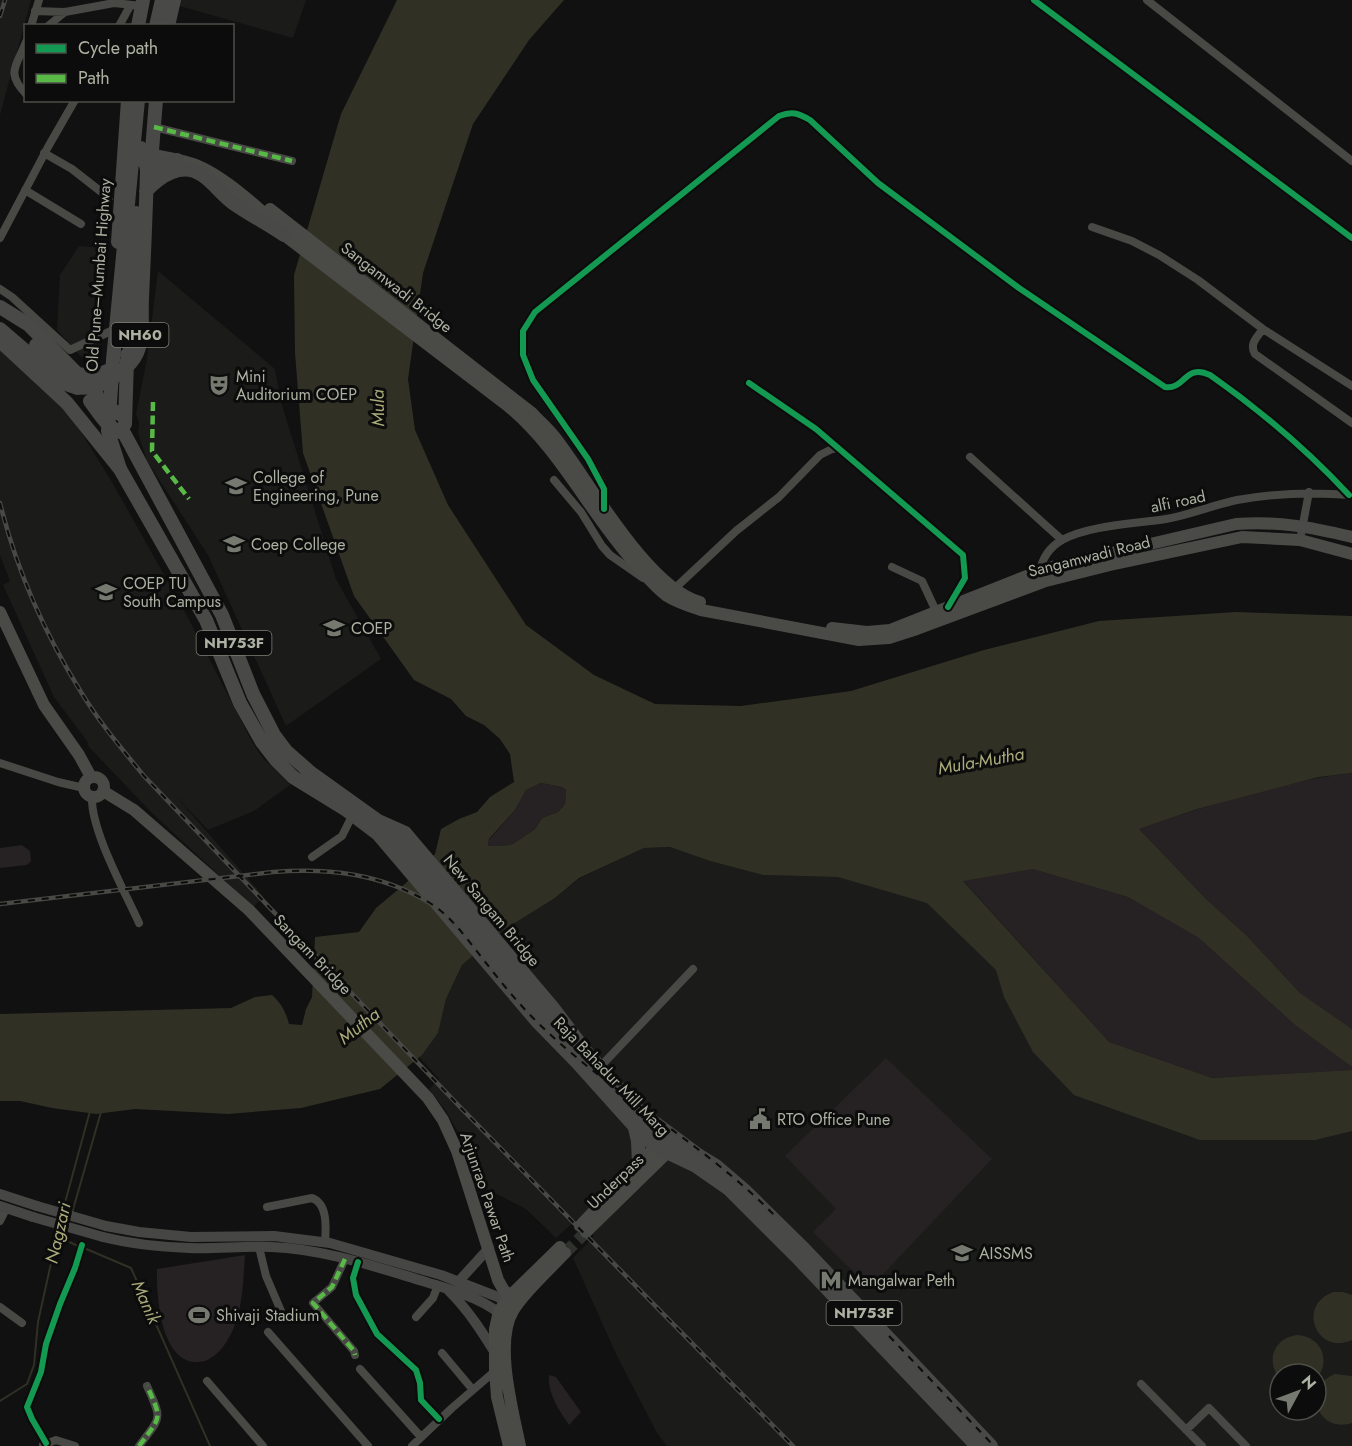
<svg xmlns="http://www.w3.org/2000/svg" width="1352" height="1446" font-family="Jost,sans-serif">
<rect width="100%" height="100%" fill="#101110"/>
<path fill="#1b1c1a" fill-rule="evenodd" d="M0,0h31l-31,115z
M177,0h129l-13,38 -117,-33z
M79,246l25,2 -4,117 -3,2 -10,-4 -30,-33 3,-55z
M158,271l117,98 6,33 55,177 45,80 -95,67 -78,-171 -61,-94 -9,-28 1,-11 -3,-8 11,-55z
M0,345l66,63 46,74 73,130 66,128 11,17 28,28 -36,26 -46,19 -34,-36 90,103 -11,10 -103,-96 -61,-64 -2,-6 -33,-44 -51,-112 7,-4 -10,-26z
M1352,757v689h-685l-10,-13 -40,-77 -44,-98 21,-22 -17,-17 -21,19 -30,-29 -37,-19 -16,-3 -4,-24 -11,-31 -12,-21 -17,-22 10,-10 -20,-22 19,-24 8,-34 16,-34 40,-34 53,-33 25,-20 64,-30 26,-1 40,14 53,14 75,2zM1280,1374h36v36h-36z"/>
<path fill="#262122" d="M1352,773v256l-52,-36 -53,-57 -41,-37 -67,-70c69,-24 141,-47 213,-56z
M541,783l21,4 4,3 -1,14 -7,8 -16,6 -7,11 -22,15 -11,2h-14l1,-6 26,-30 11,-20z
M22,845l8,6 1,10 -4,4 -27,3v-20z
M1033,869l95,28 71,41 96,87 57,42v3l-140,8 -103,-36 -146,-162z
M886,1058l106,101 -122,129 -57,-56 23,-23 -51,-53z
M245,1255c-2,28 -2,62 -18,86 -6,10 -17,21 -29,21 -37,2 -42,-66 -41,-93z
M549,1375l7,2 25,35 -12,13c-10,-15 -22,-32 -20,-50z"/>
<path fill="#313025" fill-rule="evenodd" d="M397,0h167l-35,40 -56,84 -50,149 -15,106 7,51 33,75 78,120 68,50 61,29 86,2 110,-15 133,-41 115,-29 137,-9 116,4v157l-34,4 -121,32 -58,20 67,70 41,37 53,57 52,36v38l-57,-42 -96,-87 -71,-41 -95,-28 -70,12 146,161 103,36 140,-8v61l-37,9h-115l-126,-45 -41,-43 -29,-55 -8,-27 -69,-67 -89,-26 -75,-2 -53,-14 -40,-14 -26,1 -65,30 -24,20 -53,33 -40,34 -16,34 -8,34 -16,22 -42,34 -79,19 -73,6 -93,-5 -39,5 -44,-6 -32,-7h-20v-87l231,-6 24,-11 17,-2c9,8 14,17 17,29l13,1 4,-16 6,-12 3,-60 44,-5 17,-24 30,-25 29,-29 6,-25 18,-10 18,-7 13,-15 24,-15 -4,-28 -10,-15 -16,-14 -18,-9 -15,-17 -37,-19 -60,-84 -51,-143 -8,-100 -1,-78 47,-161zM541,783l21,4 4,3 -1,14 -7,8 -16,6 -7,11 -22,15 -11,2h-14l1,-7 26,-29 11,-20z
M1333,1292h10l9,3v45c-35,16 -56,-34 -19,-48z
M1297,1335c24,1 35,26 19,44v-5h-36v5c-15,-18 -6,-41 17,-44z
M1335,1374l17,2v47c-35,11 -51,-36 -17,-49z"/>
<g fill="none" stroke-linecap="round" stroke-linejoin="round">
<path stroke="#313025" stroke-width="2" d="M63,1210l27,-99
M72,1213l29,-101
M67,1231l-2,9 13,6
M84,1248l47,20 79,178
M0,1401l27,-17 7,-19 4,-43 21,-95"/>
<path stroke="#2f312d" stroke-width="12" stroke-dasharray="12 6" stroke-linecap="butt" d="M565,1253l21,-21"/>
<path stroke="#484945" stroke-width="8" d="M1034,0l318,238
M1147,0l205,161
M35,11l30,1 49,-9 28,3
M31,26l8,-26
M48,26l17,-14
M119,26l11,-20
M26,42c-9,24 -21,30 0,52
M154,127l138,34
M44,153l28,16 37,29
M25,190l56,34
M1092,227l40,14 27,14 39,25 65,49 89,57
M0,238l48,-91 27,-47
M0,289l12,8 58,53 41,-19
M1263,329c-6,8 -14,15 -8,25l97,69
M749,383l67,46 147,126 2,23 -16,27
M970,457l92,83
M554,480l27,32 21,34 8,9 33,23
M604,505c-1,-6 1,-13 -1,-19 -18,-44 -89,-107 -80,-154 1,-7 8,-14 12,-20l244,-196c13,-5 19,-3 31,4l68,63 141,105 146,99c20,3 20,-24 45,-12 50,35 97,75 139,120
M1300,540l9,-48
M892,567l30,14 14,30
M1040,572c2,-14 10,-25 22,-32 28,-15 72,-16 104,-21 24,-4 47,-14 71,-19 38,-7 75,-8 114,-5
M672,591l64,-60 43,-34 41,-42 12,-6 6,-1
M0,763l58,19 26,6
M92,796c-2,33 33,96 47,127
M312,857l30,-21 11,-22
M600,1067l93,-98
M267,1207l45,-9c16,6 14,29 13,45
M0,1221l6,-12
M259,1247l7,29 15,35
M345,1259l-13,28 -19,16 41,48 1,4
M358,1262l-5,16 3,17 21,39 39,36 4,13 1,17 18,19
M0,1307l22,16
M416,1317l17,-19 5,-13
M268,1332l100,114
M442,1353l31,37
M360,1369l61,68
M207,1381l56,65
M1141,1384l61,62
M1186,1430l23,-22 37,38
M46,1443l-14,-24 -5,-12 14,-35 5,-28 14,-40 15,-36 7,-23
M43,1445l13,-5 19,6
M139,1446c22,-30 24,-25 8,-60
M412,1446l40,-38 43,-37"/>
<path stroke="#464744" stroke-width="10" d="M0,1194l37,12
M0,1206l33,11
M106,1226l33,6 52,5 83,-1 56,7 111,32 57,22 12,8
M103,1237c28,7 58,10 86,11 27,1 55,-2 82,-1 53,2 105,20 155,35 28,9 61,17 82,39
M459,1281l30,-33
M449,1291c19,19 32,39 46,62"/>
<path stroke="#4a4b47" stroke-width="12" d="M143,153c17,3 34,6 50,11 28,10 73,48 91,71l224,171c51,42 80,104 124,154 11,12 21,26 35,36 11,7 22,10 34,14l158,30 30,-2 28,-9 129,-48 64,-16 132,-28 58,3 52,14
M270,209l262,204c8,9 18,17 25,27 33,43 91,148 143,162
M0,612l44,93 35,50 12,22
M832,628l35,4 23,-2 157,-62 189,-44c43,-3 74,3 116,13
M84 787a10 10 0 1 1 20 0a10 10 0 1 1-20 0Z
M103,791l31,19 115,100 179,188 15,22 14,31 41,129 5,9 14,16
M580,1226l85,-89
M586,1232l87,-85
M509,1446l-12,-49 -2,-26v-42l4,-18 10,-14 51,-50
M520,1446c-7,-35 -26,-103 -7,-135 9,-17 38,-43 52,-58"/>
<path stroke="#494a47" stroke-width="14" d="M138,26l5,-26
M156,26l6,-26
M168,26l6,-26
M150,176l6,-76
M150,178l8,-8 19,-10
M118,242l10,-142
M0,307l29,18 67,68 4,10 25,14
M0,329l35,30
M0,341l67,62 53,66 86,151 34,83 22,39 14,18 17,17 52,32 33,25 159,187 40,41 61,68 18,17 40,19 33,23 67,67 181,190
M36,345l41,43
M127,355l9,-11 1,-8
M78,374l17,3 12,-6
M90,401c9,12 18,29 34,32l98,182 31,79 21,41 12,16 25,22 67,48 20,19 147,175 19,18
M125,424l2,-64
M378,821l27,12 148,175 34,45 68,76 61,37 28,24 60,59 187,197
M635,1128l3,13 1,23"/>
<defs>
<path id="rail" d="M0,16l5,-16
M0,503c16,65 45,131 81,189 18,30 41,57 63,84l317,332 332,338
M0,904l273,-32c56,-4 107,1 157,31 22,14 37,36 53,56 16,21 34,43 53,62 75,74 169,122 242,198
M889,1336l105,110"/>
</defs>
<use href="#rail" stroke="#484945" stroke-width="4.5"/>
<use href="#rail" stroke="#0b0c0b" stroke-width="2" stroke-dasharray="7" stroke-linecap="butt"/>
<path stroke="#464744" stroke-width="10" d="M37,1206l69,20
M33,1217l70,20"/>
<path stroke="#494a47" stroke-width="14" d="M146,191c14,-15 36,-30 56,-16 12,8 20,20 31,28 17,12 35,21 51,32
M127,343l9,-130
M35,359c18,18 36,36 64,26 14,-6 31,-17 38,-32 7,-16 4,-38 5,-55 2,-43 4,-86 5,-129l-6,-21
M120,469l-12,-38 5,-71 25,-260"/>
<path stroke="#58b947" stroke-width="4.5" stroke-dasharray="9 4.5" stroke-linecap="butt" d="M154,127l138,34
M153,402l-1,49 37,48
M345,1259l-13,28 -19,16 41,48 1,4
M139,1446c22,-30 24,-25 8,-60"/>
<defs>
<path id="cycleway" d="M1034,0l318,238
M749,383l67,46 147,126 2,23 -17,29
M604,509v-20l-16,-30 -55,-79 -10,-25v-24l12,-19 244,-196c13,-5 19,-3 31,4l68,63 141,105 146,99c20,3 20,-24 45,-12 50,35 97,75 139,120
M358,1262l-5,16 3,17 21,39 39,36 4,13 1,17 18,19
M46,1443l-14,-24 -5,-12 14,-35 5,-28 14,-40 15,-36 7,-23"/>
</defs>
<use href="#cycleway" stroke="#0b0c0b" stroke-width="10"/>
<use href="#cycleway" stroke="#139951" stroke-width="6"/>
</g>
<defs>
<symbol id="theatre-bare" viewBox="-9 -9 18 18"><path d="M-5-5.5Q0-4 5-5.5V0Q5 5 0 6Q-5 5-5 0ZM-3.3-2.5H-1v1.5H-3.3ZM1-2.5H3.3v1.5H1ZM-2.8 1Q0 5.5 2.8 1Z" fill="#76796f" stroke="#0b0c0b" stroke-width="2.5" paint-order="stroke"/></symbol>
<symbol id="university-bare" viewBox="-9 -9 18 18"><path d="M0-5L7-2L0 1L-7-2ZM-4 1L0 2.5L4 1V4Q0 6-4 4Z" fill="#76796f" stroke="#0b0c0b" stroke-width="2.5" paint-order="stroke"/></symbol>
<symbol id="civic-bare" viewBox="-9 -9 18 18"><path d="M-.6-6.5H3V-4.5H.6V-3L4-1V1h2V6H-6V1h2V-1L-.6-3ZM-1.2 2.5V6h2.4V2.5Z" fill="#76796f" stroke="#0b0c0b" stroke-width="2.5" paint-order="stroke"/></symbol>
<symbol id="metro-bare" viewBox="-9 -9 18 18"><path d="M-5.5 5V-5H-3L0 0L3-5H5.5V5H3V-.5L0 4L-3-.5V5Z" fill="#76796f" stroke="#0b0c0b" stroke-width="2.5" paint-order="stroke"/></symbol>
<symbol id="stadium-bare" viewBox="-9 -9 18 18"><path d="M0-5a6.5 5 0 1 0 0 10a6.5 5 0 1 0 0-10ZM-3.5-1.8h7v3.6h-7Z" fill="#76796f" stroke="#0b0c0b" stroke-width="2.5" paint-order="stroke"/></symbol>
</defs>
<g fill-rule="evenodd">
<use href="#theatre-bare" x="204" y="370" width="30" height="30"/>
<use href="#university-bare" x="221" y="471" width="30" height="30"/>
<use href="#university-bare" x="219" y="529" width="30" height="30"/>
<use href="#university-bare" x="91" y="577" width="30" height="30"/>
<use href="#university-bare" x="319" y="613" width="30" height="30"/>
<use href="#civic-bare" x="745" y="1104" width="30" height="30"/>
<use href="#university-bare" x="947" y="1238" width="30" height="30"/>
<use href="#metro-bare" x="816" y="1265" width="30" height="30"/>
<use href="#stadium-bare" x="184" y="1300" width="30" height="30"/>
</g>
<g text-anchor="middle" stroke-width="6" stroke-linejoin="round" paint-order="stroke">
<g fill="#0b0c0b" stroke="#7c8075" stroke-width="1.5">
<rect x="111.5" y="323" width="57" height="24" rx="4.5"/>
<rect x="196.5" y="631" width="75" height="24" rx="4.5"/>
<rect x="826.5" y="1301" width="75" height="24" rx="4.5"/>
</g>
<g font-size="15" font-weight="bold" fill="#adb1a2">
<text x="140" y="340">NH60</text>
<text x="234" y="648">NH753F</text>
<text x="864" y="1318">NH753F</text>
</g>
<g font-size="16" fill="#adb1a2" stroke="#0b0c0b">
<text transform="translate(98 275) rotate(-86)" y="6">Old Pune–Mumbai Highway</text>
<text transform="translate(397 287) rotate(38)" y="6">Sangamwadi Bridge</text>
<text transform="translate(1178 501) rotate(-12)" y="6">alfi road</text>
<text transform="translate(1089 556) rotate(-14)" y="6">Sangamwadi Road</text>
<text transform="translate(492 910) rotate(50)" y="6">New Sangam Bridge</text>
<text transform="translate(313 954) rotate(46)" y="6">Sangam Bridge</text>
<text transform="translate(612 1076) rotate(46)" y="6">Raja Bahadur Mill Marg</text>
<text transform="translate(615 1181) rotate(-44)" y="6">Underpass</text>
<text transform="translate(488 1197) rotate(71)" y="6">Arjunrao Pawar Path</text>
</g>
<g font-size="16" fill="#adb1a2" stroke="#0b0c0b" text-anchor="start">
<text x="236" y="382">Mini<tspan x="236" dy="18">Auditorium COEP</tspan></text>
<text x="253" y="483">College of<tspan x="253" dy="18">Engineering, Pune</tspan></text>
<text x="251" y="550">Coep College</text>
<text x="123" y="589">COEP TU<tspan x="123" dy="18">South Campus</tspan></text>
<text x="351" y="634">COEP</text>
<text x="777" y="1125">RTO Office Pune</text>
<text x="979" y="1259">AISSMS</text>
<text x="848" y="1286">Mangalwar Peth</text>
<text x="216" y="1321">Shivaji Stadium</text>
</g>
<g font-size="18" font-style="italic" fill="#aaaa7a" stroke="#0b0c0b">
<text transform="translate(378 408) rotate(-91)" y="6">Mula</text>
<text transform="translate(981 761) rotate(-10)" y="6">Mula-Mutha</text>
<text transform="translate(359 1026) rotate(-38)" y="6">Mutha</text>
<text transform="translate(58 1233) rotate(-77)" y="6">Nagzari</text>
<text transform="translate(146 1302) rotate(66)" y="6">Manik</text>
</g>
</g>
<rect x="24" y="24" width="210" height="78" fill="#0b0c0b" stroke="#4c4e47" stroke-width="1.5"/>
<rect x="36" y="44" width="30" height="9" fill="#139951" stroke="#4c4e47" stroke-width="1.5"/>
<text x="78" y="54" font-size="18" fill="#adb1a2">Cycle path</text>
<rect x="36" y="74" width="30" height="9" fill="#58b947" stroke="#4c4e47" stroke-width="1.5"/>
<text x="78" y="84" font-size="18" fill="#adb1a2">Path</text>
<g transform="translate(1298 1392) rotate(49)"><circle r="28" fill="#0b0c0b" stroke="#4c4e47" stroke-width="1.5"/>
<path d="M0-4.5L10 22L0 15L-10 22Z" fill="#76796f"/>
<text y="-9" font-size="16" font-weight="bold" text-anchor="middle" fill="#adb1a2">N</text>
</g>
</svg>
